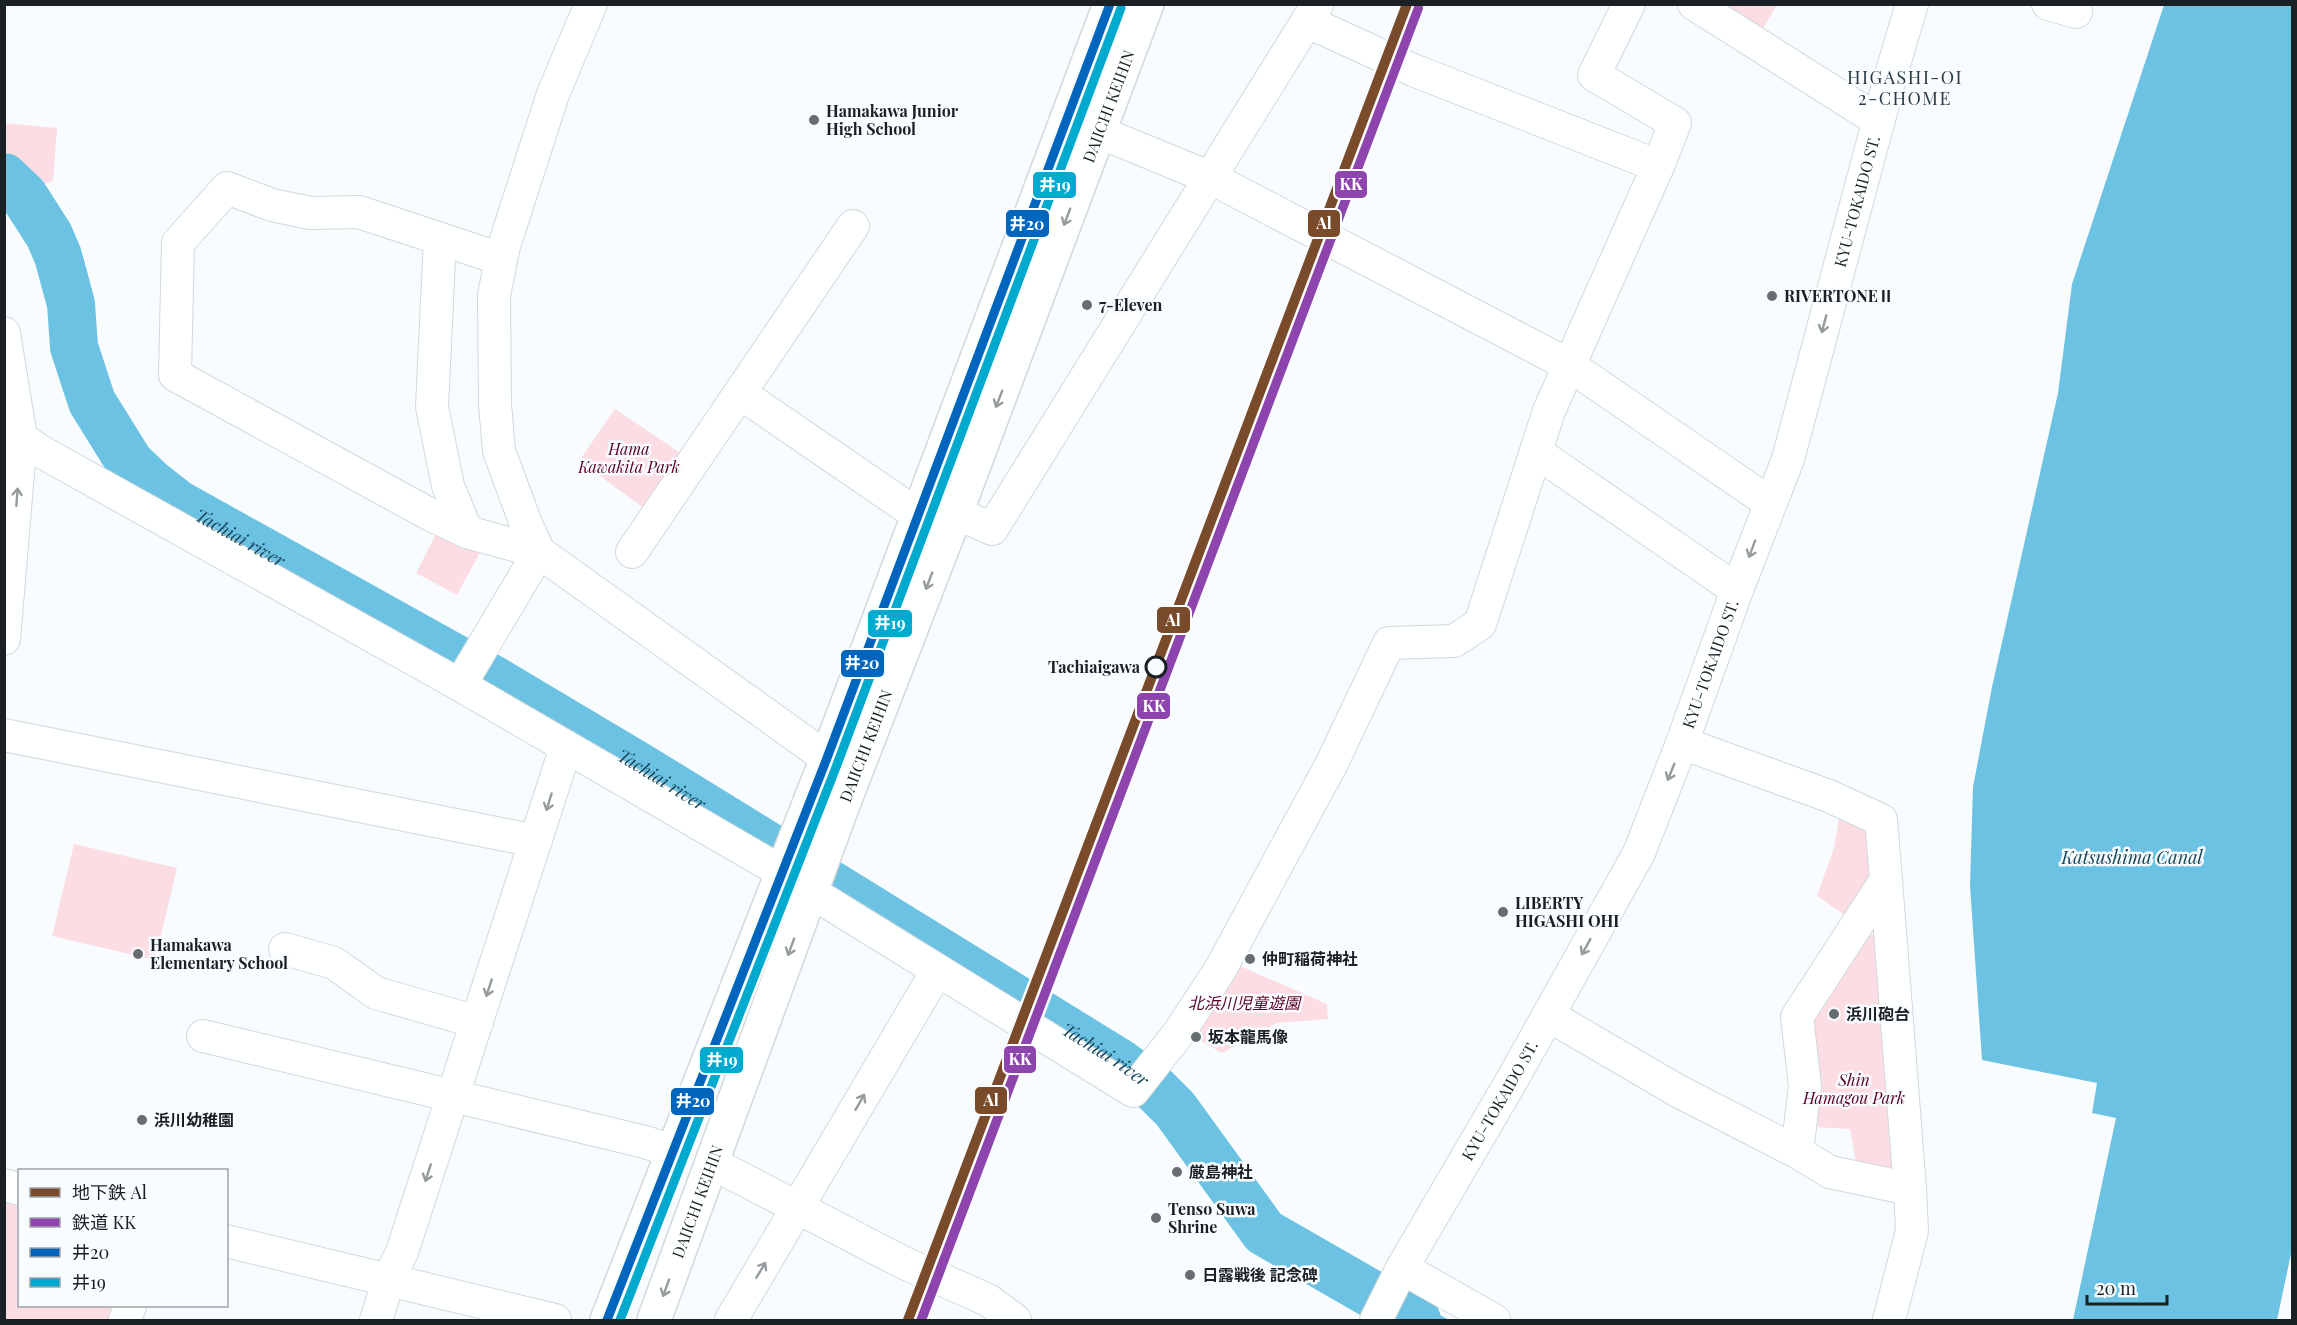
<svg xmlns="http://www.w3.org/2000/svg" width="2297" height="1325" font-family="'Playfair Display','Noto Sans JP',serif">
<rect width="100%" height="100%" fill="#f9fcfe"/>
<path fill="#fbdde3" d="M1707,5h70l-20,33z
M4,123l53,5 -4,53 -11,4 -37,-34z
M615,409l67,45 -38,54 -65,-47z
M104,449l33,37v3l-32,-19z
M440,526l42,23 -25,46 -41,-22z
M1840,813l34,17 -2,47 -23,41 -32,-22 17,-48z
M74,844l103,24 -22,92 -103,-24z
M1861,930l14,6 26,229 -14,11 -30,-7 -7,-40 -37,-2 -3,-108z
M1231,962l96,42 1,15 -51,4 -55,30 -36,-21z
M5,1198l14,4 1,104h99l-5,14h-109z"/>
<path fill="#6cc2e3" d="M2164,5h128v1244l-15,71h-204l43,-202 -24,-5 5,-30 -115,-23 -12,-174 3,-99 19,-100 66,-294 14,-109z
M1373,1278l76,42h-66l-26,-15z"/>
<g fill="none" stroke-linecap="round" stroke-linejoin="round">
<path stroke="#6cc2e3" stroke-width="48" id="s1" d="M4,177l20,19 25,39 9,21 13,48 3,43 18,55 38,61 20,19 28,22 318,177 146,87 478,295 37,28 18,18 89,123 153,88"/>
<defs>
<g id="minor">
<path d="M591,4l-38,90 -49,152 -10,49 1,109 4,47 27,73 13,28 288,206"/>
<path d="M1629,4l-35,71 81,48 -17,43"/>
<path d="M1694,4l185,117"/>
<path d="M2048,4l28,8"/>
<path d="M1099,132l112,46 358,187 201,138"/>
<path d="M440,239l-8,168 16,79 19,46"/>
<path d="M4,333l17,105 -17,201"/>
<path d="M740,393l178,122"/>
<path d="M21,438l19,13 420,234 322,187 29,20 322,199 45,-57 42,-64 111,-205 58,-122 65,-2 26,-17 69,-213 109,-245 -245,-96 -105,-48"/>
<path d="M1536,452l201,138"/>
<path d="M956,513l36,16 325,-524"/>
<path d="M632,552l221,-326"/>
<path d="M460,685l79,-133 -72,-20 -36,-17 -256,-140 3,-132 49,-55 45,17 38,8 49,-1 142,47"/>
<path d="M4,735l532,106"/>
<path d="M1682,743l147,53 52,24 5,60 -89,137 8,69 -8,66"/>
<path d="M1886,880l24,309"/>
<path d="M285,949l49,14 42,30 101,29"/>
<path d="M1548,1015l130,76 119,61 33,20 80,17 2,42 -23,89"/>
<path d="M203,1036l442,106 27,9"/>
<path d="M712,1163l190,99 86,38 27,20"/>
<path d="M4,1185l16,4"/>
<path d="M226,1241l329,79"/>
<path d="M1402,1268l92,52"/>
<path d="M125,1320l5,-14"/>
<path d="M376,1320l13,-41 13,-27 164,-505"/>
<path d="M731,1320l206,-349"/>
<path id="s2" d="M1376,1320l26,-52 110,-188 127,-227 43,-110 55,-153 51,-131 102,-381 22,-74"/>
</g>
<g id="highway">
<path d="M607,1320l220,-562 283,-754"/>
<path id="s3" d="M654,1320l187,-510 115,-297 191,-509"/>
</g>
</defs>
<use href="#minor" stroke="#d2d8db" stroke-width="34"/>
<use href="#highway" stroke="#d2d8db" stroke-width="36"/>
<use href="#minor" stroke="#feffff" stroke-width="32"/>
<use href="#highway" stroke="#feffff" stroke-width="33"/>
<defs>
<path id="bus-1" d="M607,1320l220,-562 283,-754"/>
<path id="bus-2" d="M620,1320l218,-558 283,-754"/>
</defs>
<use href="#bus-1" stroke="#f8fcff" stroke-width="14"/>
<use href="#bus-2" stroke="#f8fcff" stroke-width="14"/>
<use href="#bus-1" stroke="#0065bd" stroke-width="9"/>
<use href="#bus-2" stroke="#00a9ce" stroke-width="9"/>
<defs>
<path id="rail-1" d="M921,1320l497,-1312"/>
</defs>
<use href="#rail-1" stroke="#f8fcff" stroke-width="15"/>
<use href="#rail-1" stroke="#8e44ad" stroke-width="10"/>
<defs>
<path id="metro-1" d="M908,1320l499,-1316"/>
</defs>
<use href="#metro-1" stroke="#f8fcff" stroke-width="15"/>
<use href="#metro-1" stroke="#7a4b2a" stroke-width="10"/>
</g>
<defs><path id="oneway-shaft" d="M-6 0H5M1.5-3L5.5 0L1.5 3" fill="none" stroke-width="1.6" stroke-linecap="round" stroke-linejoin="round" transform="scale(1.5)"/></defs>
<g stroke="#979b9d">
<use href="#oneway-shaft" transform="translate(1067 217) rotate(111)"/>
<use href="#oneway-shaft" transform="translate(1824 324) rotate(105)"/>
<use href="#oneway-shaft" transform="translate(999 399) rotate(111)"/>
<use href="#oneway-shaft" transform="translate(17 497) rotate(-86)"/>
<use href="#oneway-shaft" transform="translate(1752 549) rotate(110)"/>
<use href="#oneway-shaft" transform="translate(929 581) rotate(111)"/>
<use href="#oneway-shaft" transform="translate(1671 772) rotate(112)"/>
<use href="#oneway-shaft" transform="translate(549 802) rotate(107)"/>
<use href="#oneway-shaft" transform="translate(791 947) rotate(110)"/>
<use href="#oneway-shaft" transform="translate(1586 947) rotate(119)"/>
<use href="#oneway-shaft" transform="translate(489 988) rotate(108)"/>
<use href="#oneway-shaft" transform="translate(860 1102) rotate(-60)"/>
<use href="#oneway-shaft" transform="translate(428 1173) rotate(108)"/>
<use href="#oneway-shaft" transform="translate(761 1270) rotate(-59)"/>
<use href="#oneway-shaft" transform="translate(666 1288) rotate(110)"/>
</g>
<g fill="#676e71" stroke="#f8fcff" stroke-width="2">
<circle cx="814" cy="120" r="6"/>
<circle cx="1772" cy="296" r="6"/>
<circle cx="1087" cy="305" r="6"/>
<circle cx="1503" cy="912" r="6"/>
<circle cx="138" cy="954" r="6"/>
<circle cx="1250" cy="959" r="6"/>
<circle cx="1834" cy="1014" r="6"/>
<circle cx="1196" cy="1037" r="6"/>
<circle cx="142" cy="1120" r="6"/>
<circle cx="1177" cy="1172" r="6"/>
<circle cx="1156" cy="1218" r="6"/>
<circle cx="1190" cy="1275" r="6"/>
</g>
<circle fill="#f8fcff" stroke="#192125" stroke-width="3" cx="1156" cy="667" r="10"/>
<g text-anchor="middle" stroke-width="5" stroke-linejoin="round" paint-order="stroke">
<g font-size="16" fill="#192125" stroke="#f8fcff">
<text dy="6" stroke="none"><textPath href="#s3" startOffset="1296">DAIICHI KEIHIN</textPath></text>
<text dy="6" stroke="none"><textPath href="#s2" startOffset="1224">KYU-TOKAIDO ST.</textPath></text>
<text dy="6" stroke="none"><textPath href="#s2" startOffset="738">KYU-TOKAIDO ST.</textPath></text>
<text dy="6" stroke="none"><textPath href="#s3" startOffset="612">DAIICHI KEIHIN</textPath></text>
<text dy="6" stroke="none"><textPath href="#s2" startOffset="252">KYU-TOKAIDO ST.</textPath></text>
<text dy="6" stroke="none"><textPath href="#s3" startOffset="126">DAIICHI KEIHIN</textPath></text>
</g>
<g font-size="16" font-weight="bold" fill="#192125" stroke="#f8fcff" text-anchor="start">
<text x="826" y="117">Hamakawa Junior<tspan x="826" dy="18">High School</tspan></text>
<text x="1784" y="302">RIVERTONEⅡ</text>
<text x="1099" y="311">7-Eleven</text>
<text x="1515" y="909">LIBERTY<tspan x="1515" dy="18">HIGASHI OHI</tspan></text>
<text x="150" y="951">Hamakawa<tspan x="150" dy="18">Elementary School</tspan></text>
<text x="1262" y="965">仲町稲荷神社</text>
<text x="1846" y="1020">浜川砲台</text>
<text x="1208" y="1043">坂本龍馬像</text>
<text x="154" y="1126">浜川幼稚園</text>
<text x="1189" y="1178">厳島神社</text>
<text x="1168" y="1215">Tenso Suwa<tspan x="1168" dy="18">Shrine</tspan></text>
<text x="1202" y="1281">日露戦後 記念碑</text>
</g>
<g font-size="16" font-style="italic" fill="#590022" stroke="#f8fcff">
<text x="629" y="455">Hama<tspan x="629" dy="18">Kawakita Park</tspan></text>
<text x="1244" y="1009">北浜川児童遊園</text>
<text x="1854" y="1086">Shin<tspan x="1854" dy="18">Hamagou Park</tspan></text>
</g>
<g font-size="16" font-weight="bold" fill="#192125" stroke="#f8fcff" text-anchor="end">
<text x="1140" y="673">Tachiaigawa</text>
</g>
<g font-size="18" letter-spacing="1.5" fill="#293b44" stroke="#f8fcff">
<text x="1905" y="84">HIGASHI-OI<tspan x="1905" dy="21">2-CHOME</tspan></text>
</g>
<g font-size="18" font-style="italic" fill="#16465a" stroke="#f8fcff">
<text dy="6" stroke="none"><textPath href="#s1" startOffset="453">Tachiai river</textPath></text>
<text dy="6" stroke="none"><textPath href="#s1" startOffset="939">Tachiai river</textPath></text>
<text x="2132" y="864">Katsushima Canal</text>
<text dy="6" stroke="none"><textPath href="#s1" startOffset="1461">Tachiai river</textPath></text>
</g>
</g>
<g stroke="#f8fcff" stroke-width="2">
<rect x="1334" y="170" width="34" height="29" rx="6" fill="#8e44ad"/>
<rect x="1032" y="171" width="45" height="28" rx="6" fill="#00a9ce"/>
<rect x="1307" y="209" width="34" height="29" rx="6" fill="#7a4b2a"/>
<rect x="1005" y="209" width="45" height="29" rx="6" fill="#0065bd"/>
<rect x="1156" y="606" width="35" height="28" rx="6" fill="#7a4b2a"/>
<rect x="867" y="609" width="46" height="29" rx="6" fill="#00a9ce"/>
<rect x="840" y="649" width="45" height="29" rx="6" fill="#0065bd"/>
<rect x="1136" y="692" width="35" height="28" rx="6" fill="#8e44ad"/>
<rect x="1003" y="1045" width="34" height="29" rx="6" fill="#8e44ad"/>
<rect x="699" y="1046" width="45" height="28" rx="6" fill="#00a9ce"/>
<rect x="974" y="1086" width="34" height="29" rx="6" fill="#7a4b2a"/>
<rect x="670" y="1087" width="45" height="29" rx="6" fill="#0065bd"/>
</g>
<g font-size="16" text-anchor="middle" font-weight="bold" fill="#fff">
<text x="1351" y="190">KK</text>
<text x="1055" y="191">井19</text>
<text x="1324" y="229">Al</text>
<text x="1027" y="230">井20</text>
<text x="1173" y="626">Al</text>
<text x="890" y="629">井19</text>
<text x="862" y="669">井20</text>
<text x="1154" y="712">KK</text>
<text x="1020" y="1065">KK</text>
<text x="722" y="1066">井19</text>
<text x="991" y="1106">Al</text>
<text x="693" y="1107">井20</text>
</g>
<rect width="2297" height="1325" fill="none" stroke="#192125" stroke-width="12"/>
<rect x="18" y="1169" width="210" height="138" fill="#f8fcff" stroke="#9fa4a8" stroke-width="1.5"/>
<rect x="30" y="1188" width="30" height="9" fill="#7a4b2a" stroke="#9fa4a8" stroke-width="1.5"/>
<text x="72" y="1199" font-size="18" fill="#192125">地下鉄 Al</text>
<rect x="30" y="1218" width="30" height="9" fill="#8e44ad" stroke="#9fa4a8" stroke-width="1.5"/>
<text x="72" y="1229" font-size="18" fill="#192125">鉄道 KK</text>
<rect x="30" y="1248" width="30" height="9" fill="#0065bd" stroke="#9fa4a8" stroke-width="1.5"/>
<text x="72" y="1259" font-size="18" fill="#192125">井20</text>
<rect x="30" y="1278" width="30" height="9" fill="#00a9ce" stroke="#9fa4a8" stroke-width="1.5"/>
<text x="72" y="1289" font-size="18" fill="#192125">井19</text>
<path d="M2087 1295v9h80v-9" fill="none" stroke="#192125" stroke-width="3"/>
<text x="2096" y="1295" font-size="18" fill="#192125" stroke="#f8fcff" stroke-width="4.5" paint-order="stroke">20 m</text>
</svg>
